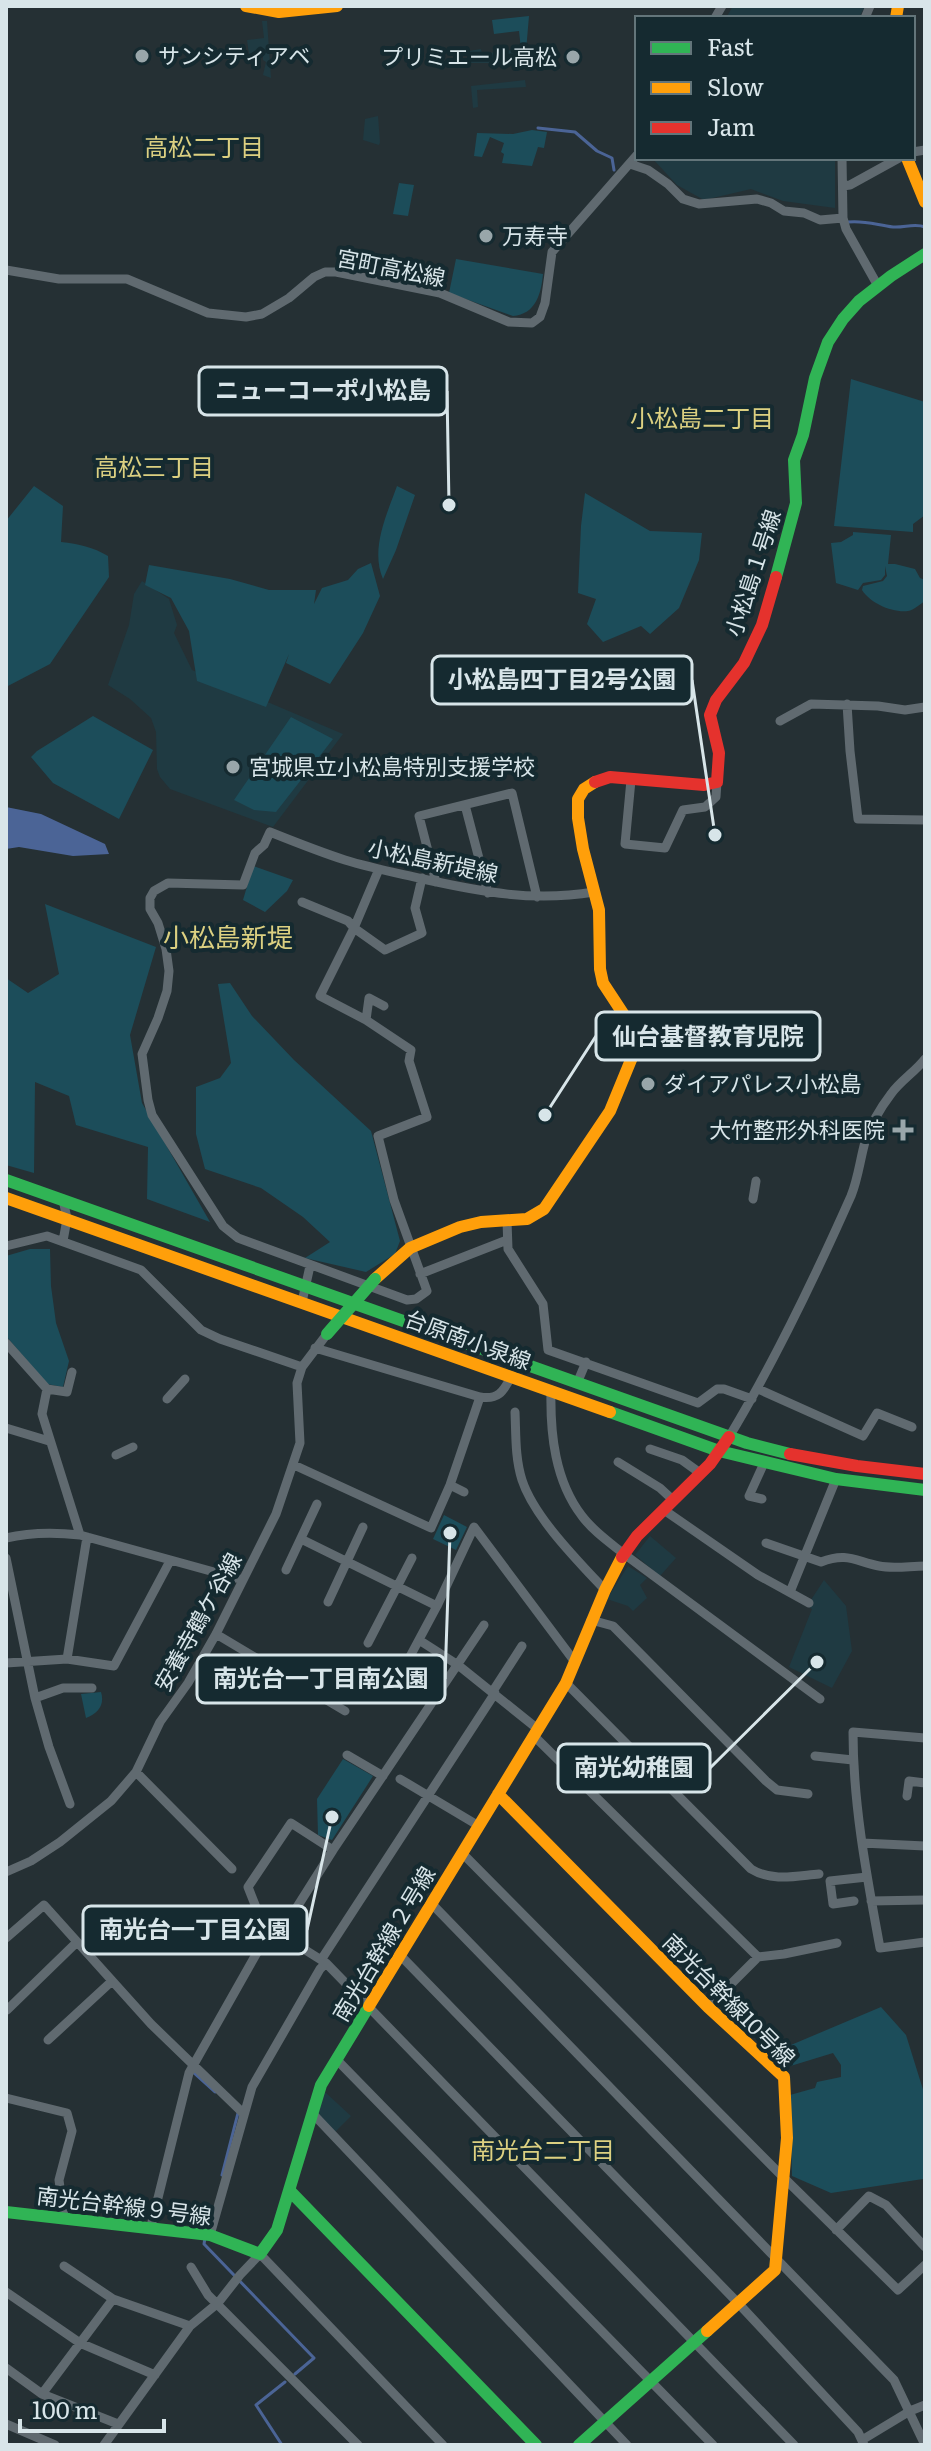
<svg xmlns="http://www.w3.org/2000/svg" width="931" height="2451" font-family="Literata,'Noto Sans JP',serif">
<rect width="100%" height="100%" fill="#253034"/>
<path fill="#1f3a42" d="M733,6h132l-6,12h-133z
M262,21h5l4,57 -8,-3 3,-13 -3,-2v-4l-14,-2 -2,-14 17,-2z
M481,49l1,5 36,-5v2h3l1,8 -21,1v3h-30l-2,-12z
M525,80l1,7 -49,3 1,17 -5,1 -2,-22z
M378,116l2,26 -1,3 -16,-5 2,-21z
M652,158h183v50l-52,-7 -32,-12 -47,11 -27,-15z
M142,581l27,18 8,26 -3,8 18,37 151,64 -70,93 -103,-38 -10,-12 -3,-8 -1,-37 -5,-14 -21,-19 -22,-14 21,-60 5,-31z
M650,1536l26,22 -16,18 -25,-21z
M628,1566l19,12 -7,7 7,13 -14,13 -5,-5 -21,-7z
M824,1580l22,26 6,45 -20,37 -43,-21 23,-58 -5,-3z
M325,2092l26,24 -17,17 -17,-16z"/>
<path fill="#1c4d5a" d="M529,16l-3,35 -5,-2 -2,-18 -25,3 -2,-14z
M532,130l15,2 -3,16 -6,-1 -6,19 -30,-3 2,-9 -3,-2 3,-9 -14,-6 -8,20 -8,-1 3,-23 36,1z
M399,183l15,2 -6,31 -15,-2z
M456,259l87,15c-2,20 -7,40 -30,42l-64,-23z
M851,379l74,23v113l-12,9v8l-79,-6z
M34,486l29,20 -2,36c18,2 32,5 47,14l1,21 -59,87 -44,23v-166z
M397,486l18,9 -19,55 -13,29c-13,-30 4,-65 14,-93z
M585,493l65,38 52,2 -3,27 -20,48 -29,26 -9,-8 -38,16 -16,-18 9,-25 -18,-6 3,-67z
M853,532l38,3 -3,29h7l20,5 5,9 5,2v21c-5,3 -11,9 -17,10 -16,2 -38,-8 -46,-21l1,-4 20,-5 4,-5 -2,-10v9l-4,5 -18,3 -5,7 -22,-7 -5,-40 10,-1 12,-7z
M371,563l9,33 -17,37 -33,51 -44,-21 3,-9 -23,53 -69,-26 -8,-50 -18,-33 -26,-13 4,-20 81,14 39,11h47l-2,14 8,-16 26,-8 10,-11z
M93,716l60,34 -34,69 -66,-36 -22,-26 6,-6z
M291,717l42,22 -57,73 -22,-2 -20,-10z
M253,866l40,14 -6,11 -22,21 -22,-12z
M45,904l111,43 -26,88 12,68 68,119 -63,-23 1,-52 -72,-22 -7,-29 -34,-14 -1,91 -28,-8v-187l22,15 31,-19z
M230,983l22,33 42,44 77,71 29,110 -5,13 -29,18 -61,-14 25,-16 -27,-25 -42,-29 -56,-19 -9,-35v-47l24,-9 11,-15 -13,-79z
M30,1249h20l1,37 5,37 13,38 -6,26 -16,-3 -41,-48v-80z
M444,1515l23,12 -11,23 -23,-11z
M101,1692c4,13 -3,21 -15,26l-5,-24z
M343,1759l30,17 -41,64 -14,-5 -1,-36z
M881,2007l25,28 19,61 -2,83 -92,14 -39,-17 -2,-81 25,-7 2,-6 24,-5v-12l-8,-12 -49,15 -12,-15z"/>
<path fill="#4b6496" d="M6,807l35,7 64,30 4,10 -36,2 -54,-9 -13,2z"/>
<g fill="none" stroke-linecap="round" stroke-linejoin="round">
<path stroke="#4b6496" stroke-width="3" d="M538,128l37,4 22,19 15,7 2,12
M848,222c16,-2 29,3 45,5 11,1 21,-4 32,0
M194,2073l21,19
M222,2175l16,-62
M205,2238l-1,6 110,114 -19,16
M282,2445l-26,-40 29,-23"/>
<path stroke="#606a70" stroke-width="9" d="M715,18l7,-12
M865,18l5,-12
M913,152l12,-2
M842,158l1,60
M630,164l18,6 20,14 15,15 16,5 58,-5 14,4 13,8 20,2 16,7 23,-2 3,11 32,57
M843,186l7,-1 49,-27
M6,270l53,9h68l81,34 38,4 16,-3 27,-16 25,-21 11,-5h11l104,21 69,29 23,1 8,-6 5,-14 7,-51 85,-97
M847,704l3,47 8,68 67,1
M780,721l31,-17 67,2 27,4 20,-3
M631,780l-6,64 40,4 18,-38 22,-3 11,-10 1,-15
M465,805l23,88
M422,878l-7,30 7,25 -37,17 -31,-22 -34,68 46,24 45,30 -2,11 18,56 -49,19 16,64 33,91 -11,8 -9,1 -169,-62 -15,-12 -71,-111 -4,-15 -6,-46 16,-36 9,-27 2,-20 -3,-22 -8,-26 -8,-14v-11l4,-7 14,-8 75,2 12,-32 9,-8 6,-13c25,10 50,20 75,28 26,8 52,13 78,19 59,13 110,23 171,13
M436,882l-17,-66 93,-23 25,104
M302,902l46,19 6,7 25,-59
M366,1020l3,-22 15,8
M63,1199l4,20 -4,22
M753,1199l3,-18
M507,1221l1,28 35,55 5,46 150,53 19,-14h7l28,10
M6,1246l41,-10 94,34 60,60 19,9 82,28
M420,1274l87,-34
M302,1302l8,-36
M6,1343l41,46
M315,1348l165,49c18,3 23,-5 31,-20
M72,1372l-5,20 -20,-3 -5,25 38,121
M578,1381l8,-19
M758,1389l105,47 14,-23 35,14
M551,1390c-1,44 4,91 31,126 11,15 27,26 42,38l196,145
M167,1399l18,-20
M515,1412c1,23 0,46 7,68 12,37 56,81 83,110
M6,1428l43,13
M729,1437c46,-76 86,-160 122,-241 7,-17 9,-36 14,-54 4,-15 16,-35 26,-48 9,-13 24,-22 34,-35
M650,1449l32,11 18,13
M116,1455l17,-8
M618,1462l42,26 13,12
M294,1465l137,63 19,-43 30,-88
M450,1485l14,7
M762,1499l-13,-3 15,-33
M664,1510l94,65 51,28
M6,1538c25,-6 48,-6 74,-3l163,45
M301,1539l136,67
M766,1543l55,19c26,-10 34,-1 58,4 14,3 31,0 46,0
M6,1558l29,140 14,49 21,57
M286,1570l31,-66
M790,1592l46,-113
M328,1602l35,-75
M591,1620l22,6 153,155 11,9 31,4
M216,1634l129,77
M419,1640l39,25 81,65
M368,1643l44,-85
M67,1659l20,-122
M6,1663l61,-4 47,7 56,-105
M368,1679l7,5 10,-15 14,8 38,-71 37,-79 101,135
M566,1683l185,186c21,13 45,7 68,5
M493,1691l29,-45
M35,1698l28,-10h29
M535,1737l223,220 26,-3 53,-11
M925,1738l-72,-6c0,73 14,145 27,216l45,-6
M347,1755l36,21
M815,1756l38,4
M136,1772l96,97
M400,1779l79,47
M907,1796l2,-15 16,2
M862,1843l63,3
M463,1854l320,323 115,113 27,-25
M6,1872l25,-11 29,-19 51,-41 25,-29 24,-50 28,-39 28,-49 60,-120 24,-71 -3,-60 5,-16 25,-33
M854,1901l-21,3 -3,-23 37,-4
M871,1901l54,-1
M431,1903l463,477 31,65
M280,1934l46,29 468,482
M267,1935l-19,-48 43,-64 42,27
M6,1938l38,-33 107,119 93,90
M400,1955l338,348 120,129 6,13
M321,1960l174,-267
M708,2007l50,-50
M7,2010l70,-68
M48,2040l64,-59
M337,2060l376,385
M6,2098l61,15 5,18 -13,49 5,37
M313,2114l314,331
M151,2226l38,-153 5,-9 73,-129 13,-1 53,-84 151,-225
M836,2230l33,-34 17,9 39,42
M210,2235l42,-148 68,-118 6,-6
M64,2266l49,33 77,27
M191,2267l17,28 150,150
M6,2292l74,51 75,32
M6,2368l36,26 76,30
M42,2394l71,-95
M6,2424l49,21
M862,2440l48,-29 15,-6
M104,2445l86,-119 28,-23 22,-28 20,-21 183,191"/>
<path stroke="#30b455" stroke-width="12" d="M776,577l20,-74 -2,-43 9,-25 12,-57 13,-36 15,-23 16,-18 32,-25 34,-22
M6,1180l741,263 43,11
M610,1412l109,39 117,28 89,11
M290,2191l246,254
M6,2212l204,23 50,19 17,-24 44,-145 48,-79
M579,2445l128,-114"/>
<path stroke="#ff9f0a" stroke-width="12" d="M246,6l33,6 58,-6
M896,18l2,-12
M907,158l18,44
M6,1198l604,214
M375,1279l35,-31 50,-21 21,-5 46,-3 17,-10 66,-98 23,-56 -1,-21 -6,-16 -23,-35 -3,-14 -1,-59 -16,-61 -5,-31v-19l6,-10 11,-7
M498,1794l210,213 76,70 3,61 -12,132 -68,61
M369,2006l197,-323 39,-93 17,-33"/>
<path stroke="#e5322d" stroke-width="12" d="M595,782l15,-5 94,8 13,-3 2,-29 -9,-38 6,-15 28,-37 18,-38 14,-48
M790,1454l67,12 68,8
M622,1557l15,-21 73,-72 19,-27"/>
<path stroke="#30b455" stroke-width="12" d="M327,1334l48,-55"/>
</g>
<g fill="#99a6aa" stroke="#152a30" stroke-width="3">
<circle cx="142" cy="56" r="8"/>
<circle cx="573" cy="57" r="8"/>
<circle cx="486" cy="236" r="8"/>
<circle cx="233" cy="767" r="8"/>
<circle cx="648" cy="1084" r="8"/>
<path d="M899 1118h8v8h8v8h-8v8h-8v-8h-8v-8h8z"/>
</g>
<g text-anchor="middle" stroke-width="8" stroke-linejoin="round" paint-order="stroke">
<g font-size="22" fill="#d8e5e9" stroke="#152a30" text-anchor="start">
<text x="158" y="64">サンシティアベ</text>
<text x="557" y="65" text-anchor="end">プリミエール高松</text>
<text x="502" y="244">万寿寺</text>
<text x="249" y="775">宮城県立小松島特別支援学校</text>
<text x="664" y="1092">ダイアパレス小松島</text>
<text x="885" y="1138" text-anchor="end">大竹整形外科医院</text>
</g>
<g font-size="22" fill="#d8e5e9" stroke="#152a30">
<text transform="translate(391 268) rotate(11)" y="8">宮町高松線</text>
<text transform="translate(753 573) rotate(-72)" y="8">小松島１号線</text>
<text transform="translate(433 861) rotate(12)" y="8">小松島新堤線</text>
<text transform="translate(468 1340) rotate(20)" y="8">台原南小泉線</text>
<text transform="translate(198 1622) rotate(-61)" y="8">安養寺鶴ケ谷線</text>
<text transform="translate(384 1944) rotate(-59)" y="8">南光台幹線２号線</text>
<text transform="translate(729 2000) rotate(45)" y="8">南光台幹線10号線</text>
<text transform="translate(124 2206) rotate(7)" y="8">南光台幹線９号線</text>
</g>
<g font-size="24" fill="#dcd081" stroke="#152a30">
<text x="204" y="156">高松二丁目</text>
<text x="702" y="427">小松島二丁目</text>
<text x="154" y="476">高松三丁目</text>
<text x="543" y="2159">南光台二丁目</text>
</g>
<g font-size="26" fill="#dcd081" stroke="#152a30">
<text x="228" y="947">小松島新堤</text>
</g>
</g>
<path fill="none" stroke="#d8e5e9" stroke-width="3" d="M449 505L447 391M715 835L692 680M545 1115L596 1036M450 1533L445 1679M817 1662L710 1768M332 1817L307 1930"/>
<g fill="#d8e5e9" stroke="#152a30" stroke-width="3">
<circle cx="449" cy="505" r="8"/>
<circle cx="715" cy="835" r="8"/>
<circle cx="545" cy="1115" r="8"/>
<circle cx="450" cy="1533" r="8"/>
<circle cx="817" cy="1662" r="8"/>
<circle cx="332" cy="1817" r="8"/>
</g>
<g fill="#152a30" stroke="#d8e5e9" stroke-width="3">
<rect x="199" y="367" width="248" height="48" rx="8"/>
<rect x="432" y="656" width="260" height="48" rx="8"/>
<rect x="596" y="1012" width="224" height="48" rx="8"/>
<rect x="197" y="1655" width="248" height="48" rx="8"/>
<rect x="558" y="1744" width="152" height="48" rx="8"/>
<rect x="83" y="1906" width="224" height="48" rx="8"/>
</g>
<g font-size="24" text-anchor="middle" font-weight="bold" fill="#d8e5e9">
<text x="323" y="399">ニューコーポ小松島</text>
<text x="562" y="688">小松島四丁目2号公園</text>
<text x="708" y="1045">仙台基督教育児院</text>
<text x="321" y="1687">南光台一丁目南公園</text>
<text x="634" y="1776">南光幼稚園</text>
<text x="195" y="1938">南光台一丁目公園</text>
</g>
<rect width="931" height="2451" fill="none" stroke="#d8e5e9" stroke-width="16"/>
<rect x="635" y="16" width="280" height="144" fill="#152a30" stroke="#63757a" stroke-width="2"/>
<rect x="651" y="42" width="40" height="12" fill="#30b455" stroke="#63757a" stroke-width="2"/>
<text x="707" y="56" font-size="24" fill="#d8e5e9">Fast</text>
<rect x="651" y="82" width="40" height="12" fill="#ff9f0a" stroke="#63757a" stroke-width="2"/>
<text x="707" y="96" font-size="24" fill="#d8e5e9">Slow</text>
<rect x="651" y="122" width="40" height="12" fill="#e5322d" stroke="#63757a" stroke-width="2"/>
<text x="707" y="136" font-size="24" fill="#d8e5e9">Jam</text>
<path d="M20 2419v12h144v-12" fill="none" stroke="#d8e5e9" stroke-width="4"/>
<text x="32" y="2419" font-size="24" fill="#d8e5e9" stroke="#152a30" stroke-width="6" paint-order="stroke">100 m</text>
</svg>
